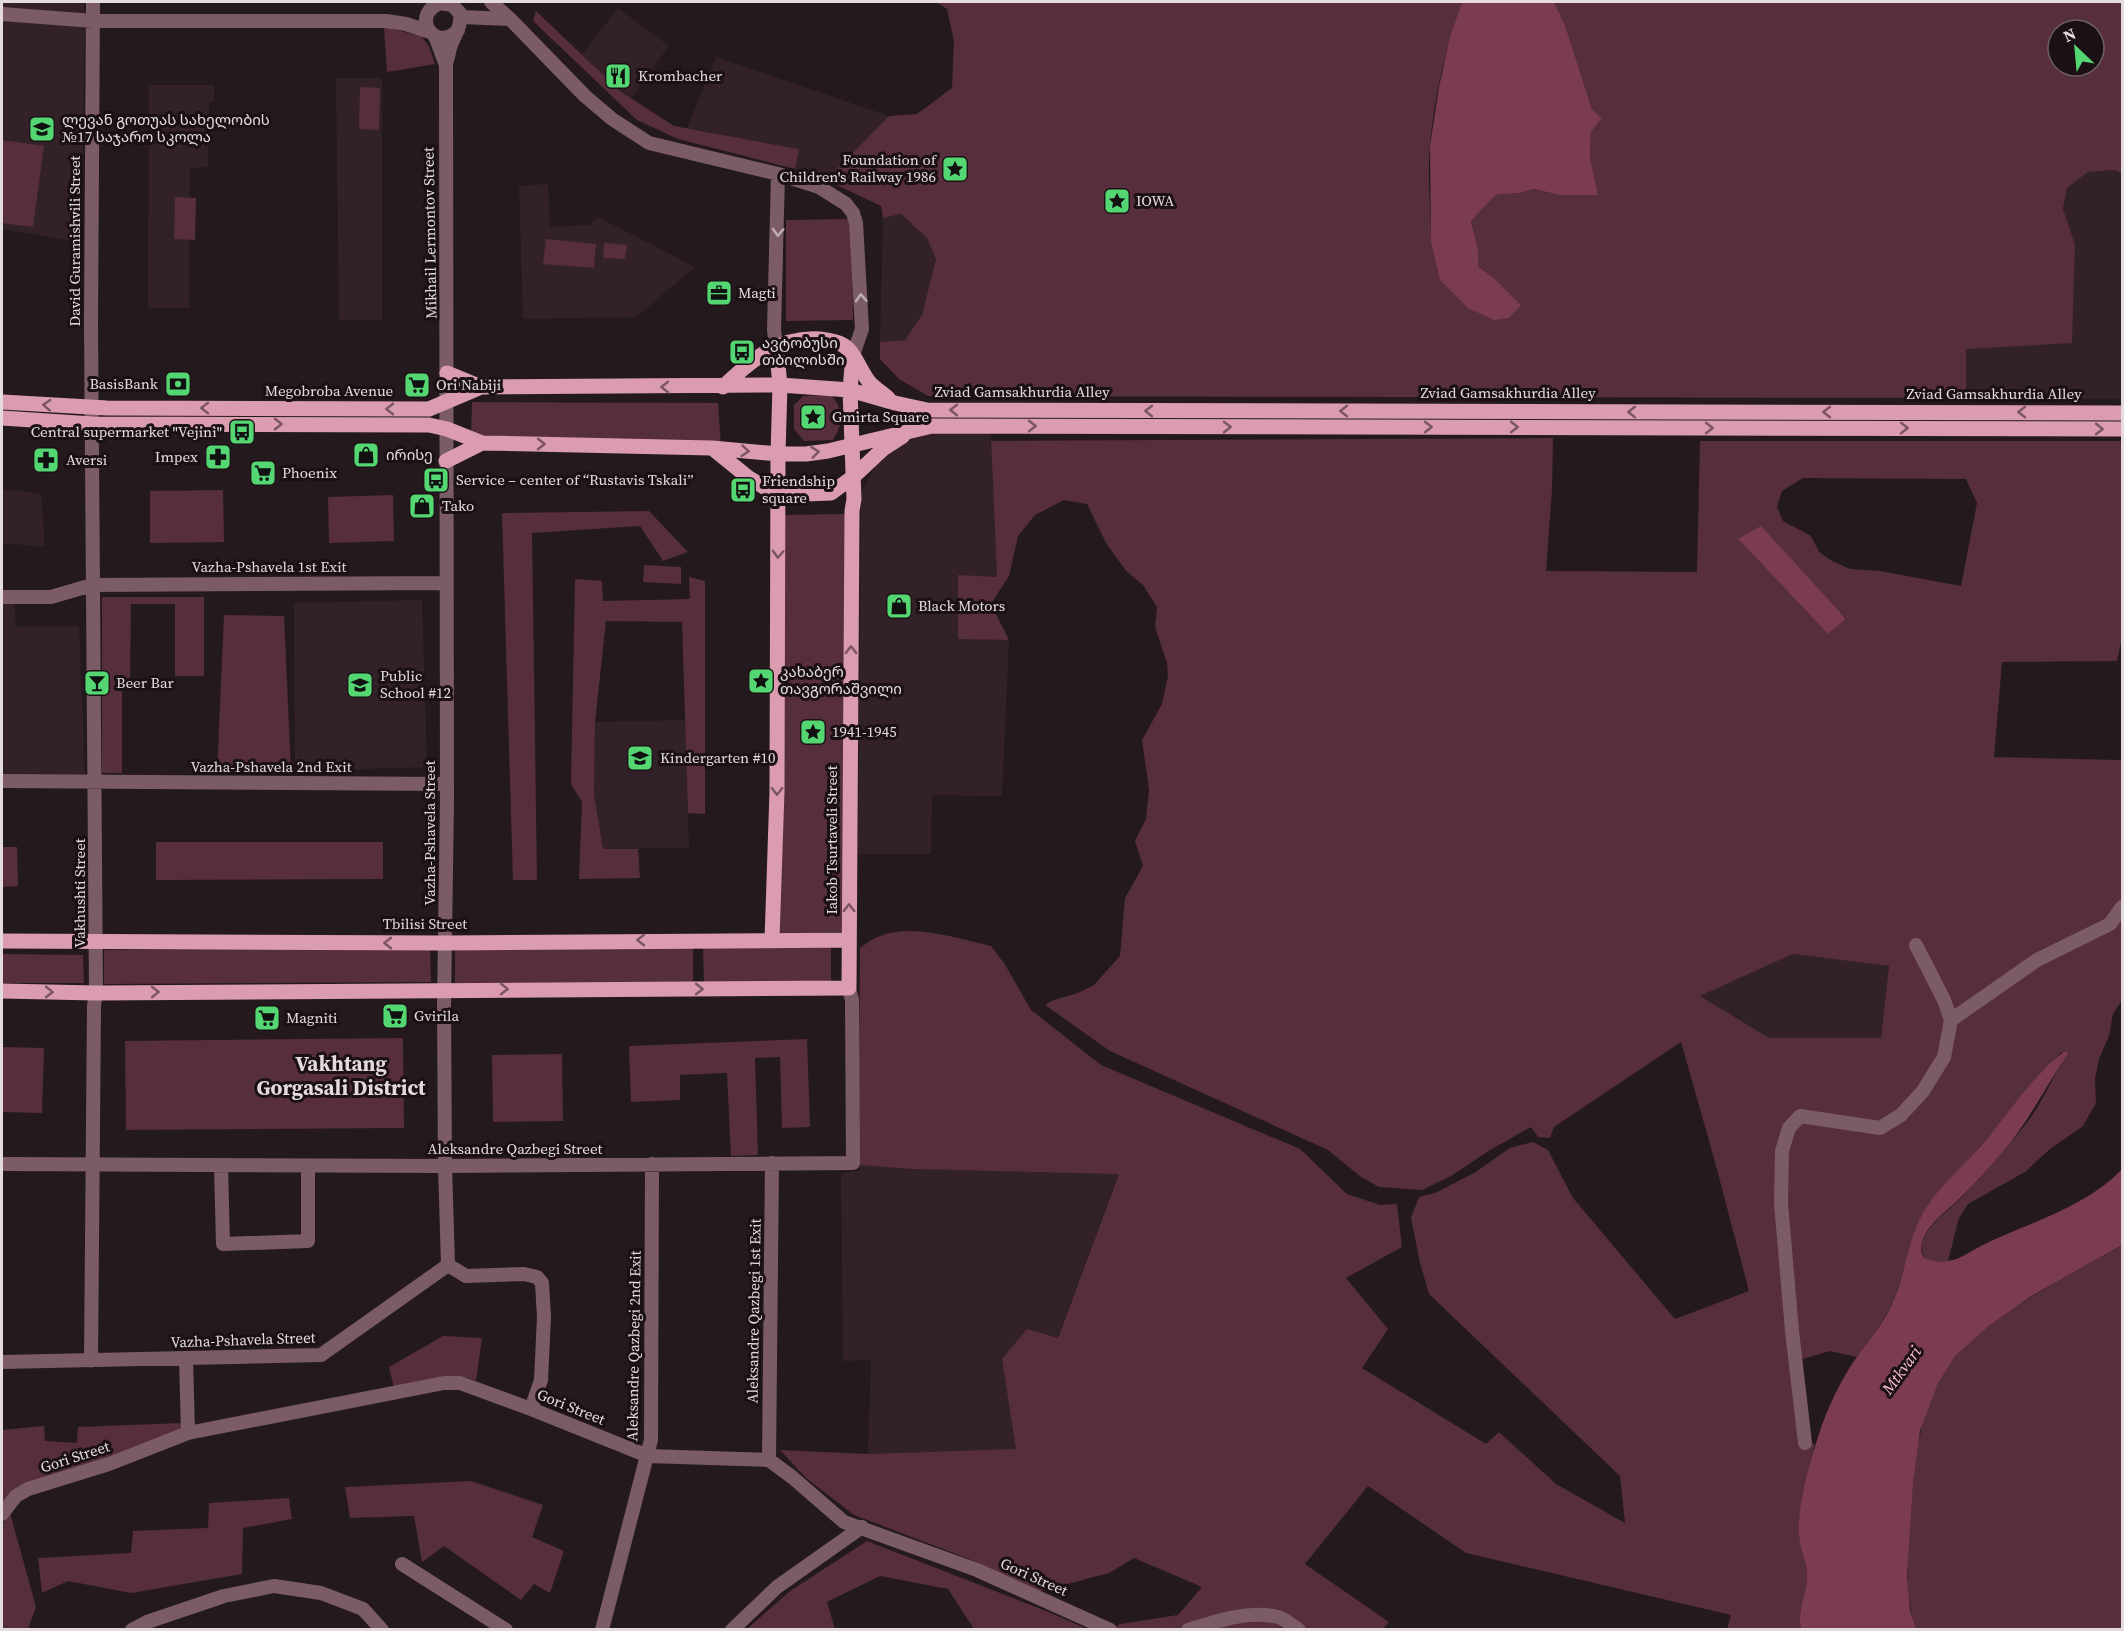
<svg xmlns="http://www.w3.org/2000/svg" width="2124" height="1631" font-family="'Source Serif 4','Noto Sans Georgian',serif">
<rect width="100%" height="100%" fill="#241a1d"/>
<path fill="#322227" d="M2,2h82v13l-82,-6z
M618,8l51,38 -38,52 -10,-7 -40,-35z
M2,17l75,8 8,5 -4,212 -79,-13z
M716,57l173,59 -63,64 -31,-11 4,-20 -112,-21z
M336,78h46v242h-43z
M149,85h65v15l-5,3 -1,64 -18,1 -1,140h-41z
M2115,170l7,4v225l-156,-1v-49l109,-105 -12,-35 4,-21 21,-16z
M548,184l2,43 39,-2 9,-8 97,50 -59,50 -113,2 -4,-133z
M901,214l26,23 9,22 -14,56 -17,25 -25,2 3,-124z
M990,427l7,150 -39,-1v62l51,2 -7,156 -70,-1 -1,59h-73l3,-361 13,-25 28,-24 36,-14z
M2,489l39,5 4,53 -43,-4z
M2,600h12l2,27 63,-1 6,150 -83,-1z
M422,600l5,167 -132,4 -1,-168z
M685,720l4,128 -86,1 -9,-55 1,-72z
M1793,954l96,12 -8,72h-112l-70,-42z
M858,1165l54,4 207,4 -62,166 -55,20 15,91 -149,4 3,-94 -28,1 -2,-188 20,-3z"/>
<path fill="#562e3c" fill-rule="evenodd" d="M936,2h526c-16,46 -28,95 -32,143 -3,32 1,65 1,97l90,63 -26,-26 -17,-13v-17l-7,-28 25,-26 23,-2 15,-4 25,6h39l-8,-38 1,-25 11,-14 -10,-9 -27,-84 -11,-23h568v172l-7,-4 -27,2 -21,16 -4,21 12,35 -3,99 -106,6v49l-1038,-2 -29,-17 -19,-20v-17l25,-2 17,-25 14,-56 -9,-21 -26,-24 -18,4 -2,-12 -55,-26 63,-64 28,-2 35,-26 2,-47 -7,-32zM2058,30h36v36h-36z
M536,11l84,80 54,35 125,23 -4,20 -117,-30 -41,-19 -104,-99z
M384,27l37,9 8,10 6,18 -48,8z
M360,87l20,1 -1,42 -20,-1z
M2,140l42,6 -11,81 -31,-4z
M175,197l21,1 -1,42 -21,-1z
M852,219l1,101 -67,1v-101z
M546,239l50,5 -2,24 -51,-4z
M604,243l23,2 -2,14 -22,-1z
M831,395c13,14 12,30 2,45l-29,1 -10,-12v-24l9,-9z
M472,402l246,1 3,43 -250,-7z
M1553,438l-1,53 -6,80 151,1 3,-131h422v197l-5,23 -115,1 -8,95 128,3v138l-17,25 17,-7v84l-9,14 -4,22 -10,23 -4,20 1,24 -13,23 -33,23 -25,23 -57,32 -9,14 -11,43h-15l-9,-3 -3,-12c6,-21 21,-30 37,-45 24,-24 46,-50 67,-76 17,-21 27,-48 43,-71l-7,-1 -18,17 -55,68 -58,64 -9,15 -28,85 -18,32 -18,23 -27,-6 -34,10 9,82 10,1c-6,29 -16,59 -16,88 0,16 8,31 8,47 -1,17 -10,33 -6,50h-74l4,-14 -265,-62 -98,-67 -63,78 84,58 -6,7h-270l7,-5 58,-9 24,-28 -68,-29 -25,15 -72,19 -68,-33 -115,-44 -48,-37 -26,-28 88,4 148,-5 -14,-90 25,-30 31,9 61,-164 -207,-5 -54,-4 2,-217c6,-4 13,-10 20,-12 32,-13 79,3 111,10l13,17 27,47 70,55 199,84 47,45 33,11 17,-1 5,43 -56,31 42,51 -26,39 124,76 13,-12 57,52 69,39 -5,-47 -191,-182 -9,-31 -9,-45 8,-21 16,-4 39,-20 36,-25 23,-6 15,8 25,48 102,121 74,-28 -34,-129 -34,-120 -127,85 -4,11 -12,-1 -7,-10 -41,23 -39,26 -29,14 -43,-3 -18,-10 -33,-27 -218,-99 -65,-46 6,-4 27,-8 16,-8 26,-29 5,-58 18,-32 -8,-25 11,-22 3,-29 -7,-50 20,-36 6,-28 -1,-13 -12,-36 2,-20 -14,-22 -17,-14 -20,-28 -19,-39 -23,-4 -29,15 -17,21 -9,40 -18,28 18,36 -51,-1v-64l39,2 -6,-136zM1803,478l163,1 11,24 -16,83 -81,-15 -30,-2 -18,-8 -13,-9 -8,-16 -28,-15 -6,-14 5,-16zM1738,539l108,79v1l-18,15zM1793,954l96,12 -8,72h-112l-69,-42z
M223,490l1,52 -74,1v-52z
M393,495l1,46 -65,2 -1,-46z
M649,511l39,41 -25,9 -23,-35 -108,7 5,347h-24l-11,-367z
M845,514l-2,418 -63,1 1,-418z
M644,565l37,2v17l-38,-2z
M689,577l16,4v233l-17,-1 -6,-191 -76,-1 -11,101 -1,72 9,55h35l2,29 -61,1 3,-77 -11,-18 4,-205 27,2 1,20 87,-2z
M102,597h102v79h-29v-72h-44l-1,75h-8v94h-20z
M224,615l60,1 7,155 -74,2z
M156,842h227v37l-227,1z
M2,847h15l1,39 -16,1z
M831,944v38l-127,1 -1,-37z
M693,946v36l-238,1v-35z
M430,949l1,33 -327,2v-34z
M2,954l81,1 1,28h-82z
M403,1038l1,90 -278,2 -1,-89z
M807,1039l3,88 -28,1 -2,-71 -25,1 3,97 -27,1 -4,-83 -47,2v25l-49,2 -2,-56z
M2,1047l42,1 -2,65 -40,-1z
M562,1054l1,67 -70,1 -1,-67z
M2122,1245v384l-206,1c-13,-41 -8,-82 -5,-123 4,-50 10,-112 44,-152 6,-6 14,-12 21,-18 43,-38 97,-63 146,-92z
M443,1336l39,2 -6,43c-24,-12 -57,2 -82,7l-5,-21z
M181,1423l1,8 -158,55 -17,11 -5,6v-73l42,-4 1,15 32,2 1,-16z
M471,1481l72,24 -11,32 32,14 -14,42 -16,-9 -13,16 -77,-54 -22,16 -8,-46 -64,2 -5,-31z
M289,1498l3,21 -49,9 -1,46 -111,19 -63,-12 -26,12 -4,-35 93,-5 2,-22 75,-3 1,-25z
M10,1513l26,94 -8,22 -26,1v-105z
M867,1541l184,72 36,16h-113l-26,-40 -68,-13 -53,26 8,27h-88l43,-38z"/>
<path fill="#7b3b53" d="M1462,2h92l11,23 27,84 10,9 -11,14 -1,25 8,38h-39l-25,-6 -15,4 -23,2 -25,26 7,28v17l17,13 26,26 -12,13 -15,2 -26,-12 -28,-28 -9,-38 -1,-96 9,-59 11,-50z
M1761,526l85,93 -18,15 -90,-95z
M2067,1051l1,3c-23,33 -40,69 -66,99 -14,16 -29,33 -44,47 -12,12 -27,21 -34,37 -4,8 -4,14 0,21 8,3 15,4 23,3 14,-1 26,-12 38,-17 44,-21 103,-38 137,-75v76l-92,52 -40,28 -35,31 -17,27 -18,48 -7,53 -6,91 3,35 6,19h-115c-4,-16 4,-32 6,-49 1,-15 -7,-29 -8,-44 -2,-26 8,-64 16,-89 8,-29 21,-58 37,-83 14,-20 30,-38 40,-60 15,-33 16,-73 38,-102 16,-22 40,-43 58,-64 15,-19 59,-80 79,-87z"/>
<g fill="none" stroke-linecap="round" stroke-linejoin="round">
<path stroke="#7b5c66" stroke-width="14" d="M491,2l19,17 75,77 27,23 37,24 129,31 41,13 27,17 7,9 3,10 6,106 -9,26
M2,14l91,7h293l20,3 24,8
M461,17l49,2
M446,63c2,-5 3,-10 4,-15 4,-13 12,-21 10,-35l-8,-8 -12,-2c-31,13 -4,51 18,27
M776,345l-2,-15 4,-156
M2,597h49l41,-12 354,-2
M2,781l445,3
M1951,1020l86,-60 73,-36 12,-17
M2,1164l443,2 408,-3 -1,-163 -3,-12
M221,1166l2,78 85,-3v-75
M448,1265l18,11 58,-2 13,3 5,6 2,34 -3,63 -10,29
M186,1358l2,75
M91,1361l3,-355 2,-13 -5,-669 2,-322
M2,1362l319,-7 127,-90 -3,-99 -1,-162 3,-203 -1,-736 -11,-29
M1805,1443l-13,-112 -11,-128 1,-52 7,-23 11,-12 80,12 21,-13 22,-24 21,-34 7,-37 -7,-20 -28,-55
M769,1460l3,-297
M2,1514l14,-18 12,-7 81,-25 79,-31 256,-50h16l71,26 117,47 121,4 23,17 52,45 133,48 133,60
M402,1564l104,66
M132,1630l15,-8 77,-26 50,-10 47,7 42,16 19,21
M602,1630l49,-190 1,-276
M732,1630l45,-43 85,-60
M1188,1630c28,-9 61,-20 90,-13 7,2 15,9 21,13"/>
<path stroke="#db9cb0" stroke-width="15" d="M447,373l34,14
M723,387c28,-27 56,-51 97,-48 7,1 16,2 23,6 13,8 17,27 27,38 5,5 12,10 18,15
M2,402l105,6 322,1 52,-22 299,-2 70,5 45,13 32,7 1195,3
M2,418l91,6 336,1 18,4 35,14 230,5 66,6h28l22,-3 104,-25 1190,3
M712,448l37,30 30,18 26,-2 26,-1 22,-16 30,-28 20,-13
M446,461l36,-18
M772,940l5,-149 1,-337 2,-69 -4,-40
M2,941l444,2 403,-3
M2,991l94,2 753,-5 3,-477 2,-12 -4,-109 3,-35"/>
</g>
<defs><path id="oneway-chevron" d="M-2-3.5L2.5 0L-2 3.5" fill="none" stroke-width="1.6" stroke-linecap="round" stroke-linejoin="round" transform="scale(1.5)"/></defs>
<g stroke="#bfafb3">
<use href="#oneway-chevron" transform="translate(778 232) rotate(92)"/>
<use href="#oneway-chevron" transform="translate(861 298) rotate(-93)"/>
</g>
<g stroke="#7b5662">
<use href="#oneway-chevron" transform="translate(665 387) rotate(-180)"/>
<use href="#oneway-chevron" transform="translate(47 405) rotate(-177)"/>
<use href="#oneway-chevron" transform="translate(205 408) rotate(-180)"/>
<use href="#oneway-chevron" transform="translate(390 409) rotate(-180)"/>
<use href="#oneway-chevron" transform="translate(954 410) rotate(-180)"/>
<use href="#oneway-chevron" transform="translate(1149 411) rotate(-180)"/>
<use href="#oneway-chevron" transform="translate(1344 411) rotate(-180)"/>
<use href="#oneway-chevron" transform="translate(1632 412) rotate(-180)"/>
<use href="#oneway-chevron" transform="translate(1827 412) rotate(-180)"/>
<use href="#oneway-chevron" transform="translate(2022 412) rotate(-180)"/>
<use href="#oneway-chevron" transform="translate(278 424)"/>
<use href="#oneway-chevron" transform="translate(1032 426)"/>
<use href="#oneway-chevron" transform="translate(1227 427)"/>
<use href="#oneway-chevron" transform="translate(1428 427)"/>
<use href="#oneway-chevron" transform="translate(1514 427)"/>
<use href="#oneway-chevron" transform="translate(1709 428)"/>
<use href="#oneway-chevron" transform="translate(1904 428)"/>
<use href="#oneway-chevron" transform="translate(2099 429)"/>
<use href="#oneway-chevron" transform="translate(541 444) rotate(1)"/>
<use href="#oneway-chevron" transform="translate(745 451) rotate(5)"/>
<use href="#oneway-chevron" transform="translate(815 452) rotate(-7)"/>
<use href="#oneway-chevron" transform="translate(778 554) rotate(92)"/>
<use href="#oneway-chevron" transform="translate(851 650) rotate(-90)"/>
<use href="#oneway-chevron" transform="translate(777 791) rotate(91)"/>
<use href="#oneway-chevron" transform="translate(849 908) rotate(-90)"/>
<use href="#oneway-chevron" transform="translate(641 940) rotate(180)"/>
<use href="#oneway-chevron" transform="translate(388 943) rotate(-180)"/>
<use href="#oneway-chevron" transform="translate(504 989)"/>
<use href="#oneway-chevron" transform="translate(699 989)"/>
<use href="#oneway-chevron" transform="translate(49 992) rotate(1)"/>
<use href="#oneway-chevron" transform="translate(155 992) rotate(-1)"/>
</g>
<defs>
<symbol id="restaurant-square" viewBox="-11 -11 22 22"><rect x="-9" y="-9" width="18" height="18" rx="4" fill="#54d672" stroke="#1b1114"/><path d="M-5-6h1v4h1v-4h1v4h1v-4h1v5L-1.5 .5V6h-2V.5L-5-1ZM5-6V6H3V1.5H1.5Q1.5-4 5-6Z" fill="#111"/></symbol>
<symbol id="school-square" viewBox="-11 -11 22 22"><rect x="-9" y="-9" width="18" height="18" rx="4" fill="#54d672" stroke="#1b1114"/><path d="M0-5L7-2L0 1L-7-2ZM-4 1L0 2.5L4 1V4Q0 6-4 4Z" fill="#111"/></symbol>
<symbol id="sight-square" viewBox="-11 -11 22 22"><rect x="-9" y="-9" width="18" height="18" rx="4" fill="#54d672" stroke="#1b1114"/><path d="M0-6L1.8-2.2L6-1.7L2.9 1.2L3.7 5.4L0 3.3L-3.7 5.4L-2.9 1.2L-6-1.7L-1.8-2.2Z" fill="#111"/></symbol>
<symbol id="office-square" viewBox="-11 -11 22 22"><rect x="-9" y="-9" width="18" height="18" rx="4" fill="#54d672" stroke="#1b1114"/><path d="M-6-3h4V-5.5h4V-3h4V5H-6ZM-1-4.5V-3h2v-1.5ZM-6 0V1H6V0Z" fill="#111"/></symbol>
<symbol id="bus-square" viewBox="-11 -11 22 22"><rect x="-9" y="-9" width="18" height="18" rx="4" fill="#54d672" stroke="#1b1114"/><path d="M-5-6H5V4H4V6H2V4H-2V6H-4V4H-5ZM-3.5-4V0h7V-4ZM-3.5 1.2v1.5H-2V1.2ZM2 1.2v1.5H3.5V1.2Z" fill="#111"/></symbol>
<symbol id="bank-square" viewBox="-11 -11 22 22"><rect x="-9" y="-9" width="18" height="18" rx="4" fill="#54d672" stroke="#1b1114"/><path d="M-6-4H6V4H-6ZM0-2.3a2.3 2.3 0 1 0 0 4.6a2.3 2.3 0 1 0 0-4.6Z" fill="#111"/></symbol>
<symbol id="supermarket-square" viewBox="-11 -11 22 22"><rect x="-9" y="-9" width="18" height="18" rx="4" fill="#54d672" stroke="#1b1114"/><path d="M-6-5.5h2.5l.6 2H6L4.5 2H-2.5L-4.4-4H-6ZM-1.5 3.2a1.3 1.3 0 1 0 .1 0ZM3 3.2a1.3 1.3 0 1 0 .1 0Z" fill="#111"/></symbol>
<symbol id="shop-square" viewBox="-11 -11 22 22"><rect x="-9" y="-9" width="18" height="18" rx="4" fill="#54d672" stroke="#1b1114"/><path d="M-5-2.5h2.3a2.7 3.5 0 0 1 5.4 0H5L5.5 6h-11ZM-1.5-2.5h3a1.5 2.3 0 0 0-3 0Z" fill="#111"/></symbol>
<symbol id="pharmacy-square" viewBox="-11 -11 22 22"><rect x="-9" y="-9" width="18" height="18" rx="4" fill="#54d672" stroke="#1b1114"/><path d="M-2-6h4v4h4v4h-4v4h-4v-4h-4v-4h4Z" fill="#111"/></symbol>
<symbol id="bar-square" viewBox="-11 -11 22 22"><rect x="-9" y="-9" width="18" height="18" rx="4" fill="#54d672" stroke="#1b1114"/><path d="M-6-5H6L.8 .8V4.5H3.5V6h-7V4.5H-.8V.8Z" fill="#111"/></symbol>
</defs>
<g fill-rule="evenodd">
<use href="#restaurant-square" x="603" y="61" width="30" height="30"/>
<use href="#school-square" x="27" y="114" width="30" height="30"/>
<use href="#sight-square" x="940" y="154" width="30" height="30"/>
<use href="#sight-square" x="1102" y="186" width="30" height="30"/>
<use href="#office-square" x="704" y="278" width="30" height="30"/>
<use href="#bus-square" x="727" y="337" width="30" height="30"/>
<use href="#bank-square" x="163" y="369" width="30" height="30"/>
<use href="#supermarket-square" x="402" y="370" width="30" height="30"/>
<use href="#sight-square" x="798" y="402" width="30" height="30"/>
<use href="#bus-square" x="227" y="417" width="30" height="30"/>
<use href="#shop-square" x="351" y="440" width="30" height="30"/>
<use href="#pharmacy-square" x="203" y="442" width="30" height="30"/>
<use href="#pharmacy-square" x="31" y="445" width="30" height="30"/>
<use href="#supermarket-square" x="248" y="458" width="30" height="30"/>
<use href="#bus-square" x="421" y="465" width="30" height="30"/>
<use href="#bus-square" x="728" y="475" width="30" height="30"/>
<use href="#shop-square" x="407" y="491" width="30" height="30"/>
<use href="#shop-square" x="884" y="591" width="30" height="30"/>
<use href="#sight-square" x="746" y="666" width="30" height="30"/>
<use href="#bar-square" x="82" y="668" width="30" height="30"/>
<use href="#school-square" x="345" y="670" width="30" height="30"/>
<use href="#sight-square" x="798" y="717" width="30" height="30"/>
<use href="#school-square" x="625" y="743" width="30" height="30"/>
<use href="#supermarket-square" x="380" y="1001" width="30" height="30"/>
<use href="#supermarket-square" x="252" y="1003" width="30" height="30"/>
</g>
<g text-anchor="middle" stroke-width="6" stroke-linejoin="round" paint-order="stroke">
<g font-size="15" fill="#e3dbdd" stroke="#1b1114" text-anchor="start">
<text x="638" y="81">Krombacher</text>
<text x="62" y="125">ლევან გოთუას სახელობის<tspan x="62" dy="17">№17 საჯარო სკოლა</tspan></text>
<text x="936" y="165" text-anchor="end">Foundation of<tspan x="936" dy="17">Children's Railway 1986</tspan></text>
<text x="1136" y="206">IOWA</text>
<text x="738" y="298">Magti</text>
<text x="762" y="348">ავტობუსი<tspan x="762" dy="17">თბილისში</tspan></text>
<text x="158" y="389" text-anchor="end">BasisBank</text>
<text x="436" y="390">Ori Nabiji</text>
<text x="832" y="422">Gmirta Square</text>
<text x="222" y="437" text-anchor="end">Central supermarket "Vejini"</text>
<text x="386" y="460">ირისე</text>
<text x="198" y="462" text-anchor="end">Impex</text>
<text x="66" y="465">Aversi</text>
<text x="282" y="478">Phoenix</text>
<text x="456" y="485">Service – center of “Rustavis Tskali”</text>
<text x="762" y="486">Friendship<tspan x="762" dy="17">square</tspan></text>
<text x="442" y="511">Tako</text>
<text x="918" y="611">Black Motors</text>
<text x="780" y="677">კახაბერ<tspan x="780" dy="17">თავგორაშვილი</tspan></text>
<text x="380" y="681">Public<tspan x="380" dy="17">School #12</tspan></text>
<text x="116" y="688">Beer Bar</text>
<text x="832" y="737">1941-1945</text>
<text x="660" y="763">Kindergarten #10</text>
<text x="414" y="1021">Gvirila</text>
<text x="286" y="1023">Magniti</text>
</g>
<g font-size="15" fill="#e3dbdd" stroke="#1b1114">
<text transform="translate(430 233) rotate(-91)" y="5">Mikhail Lermontov Street</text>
<text transform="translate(75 241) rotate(-90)" y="5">David Guramishvili Street</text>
<text x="329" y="396">Megobroba Avenue</text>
<text x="1022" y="397">Zviad Gamsakhurdia Alley</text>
<text x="1508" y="398">Zviad Gamsakhurdia Alley</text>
<text x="1994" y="399">Zviad Gamsakhurdia Alley</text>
<text x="269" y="572">Vazha-Pshavela 1st Exit</text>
<text x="271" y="772">Vazha-Pshavela 2nd Exit</text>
<text transform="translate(430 833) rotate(-90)" y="5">Vazha-Pshavela Street</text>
<text transform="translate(832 840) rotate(-90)" y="5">Iakob Tsurtaveli Street</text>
<text transform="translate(80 893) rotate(-90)" y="5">Vakhushti Street</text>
<text x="425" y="929">Tbilisi Street</text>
<text x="515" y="1154">Aleksandre Qazbegi Street</text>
<text transform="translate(754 1311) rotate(-89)" y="5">Aleksandre Qazbegi 1st Exit</text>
<text transform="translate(243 1340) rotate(-2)" y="5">Vazha-Pshavela Street</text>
<text transform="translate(634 1346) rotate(-89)" y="5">Aleksandre Qazbegi 2nd Exit</text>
<text transform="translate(571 1407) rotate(22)" y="5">Gori Street</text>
<text transform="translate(75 1457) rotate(-18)" y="5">Gori Street</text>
<text transform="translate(1034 1577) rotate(24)" y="5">Gori Street</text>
</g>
<g font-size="16" font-style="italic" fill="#fdc0d3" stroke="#1b1114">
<text transform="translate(1901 1370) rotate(-54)" y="6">Mtkvari</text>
</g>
<g font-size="21" font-weight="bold" fill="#e3dbdd" stroke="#1b1114">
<text x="341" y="1071">Vakhtang<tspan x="341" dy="24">Gorgasali District</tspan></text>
</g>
</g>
<rect width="2124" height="1631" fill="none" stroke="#e3dbdd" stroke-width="6"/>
<g transform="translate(2076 48) rotate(334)"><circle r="28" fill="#1b1114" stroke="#6b6264" stroke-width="1.5"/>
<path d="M0-4.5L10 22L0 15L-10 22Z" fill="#54d672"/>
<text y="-9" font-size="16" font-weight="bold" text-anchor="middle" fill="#e3dbdd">N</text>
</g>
</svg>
